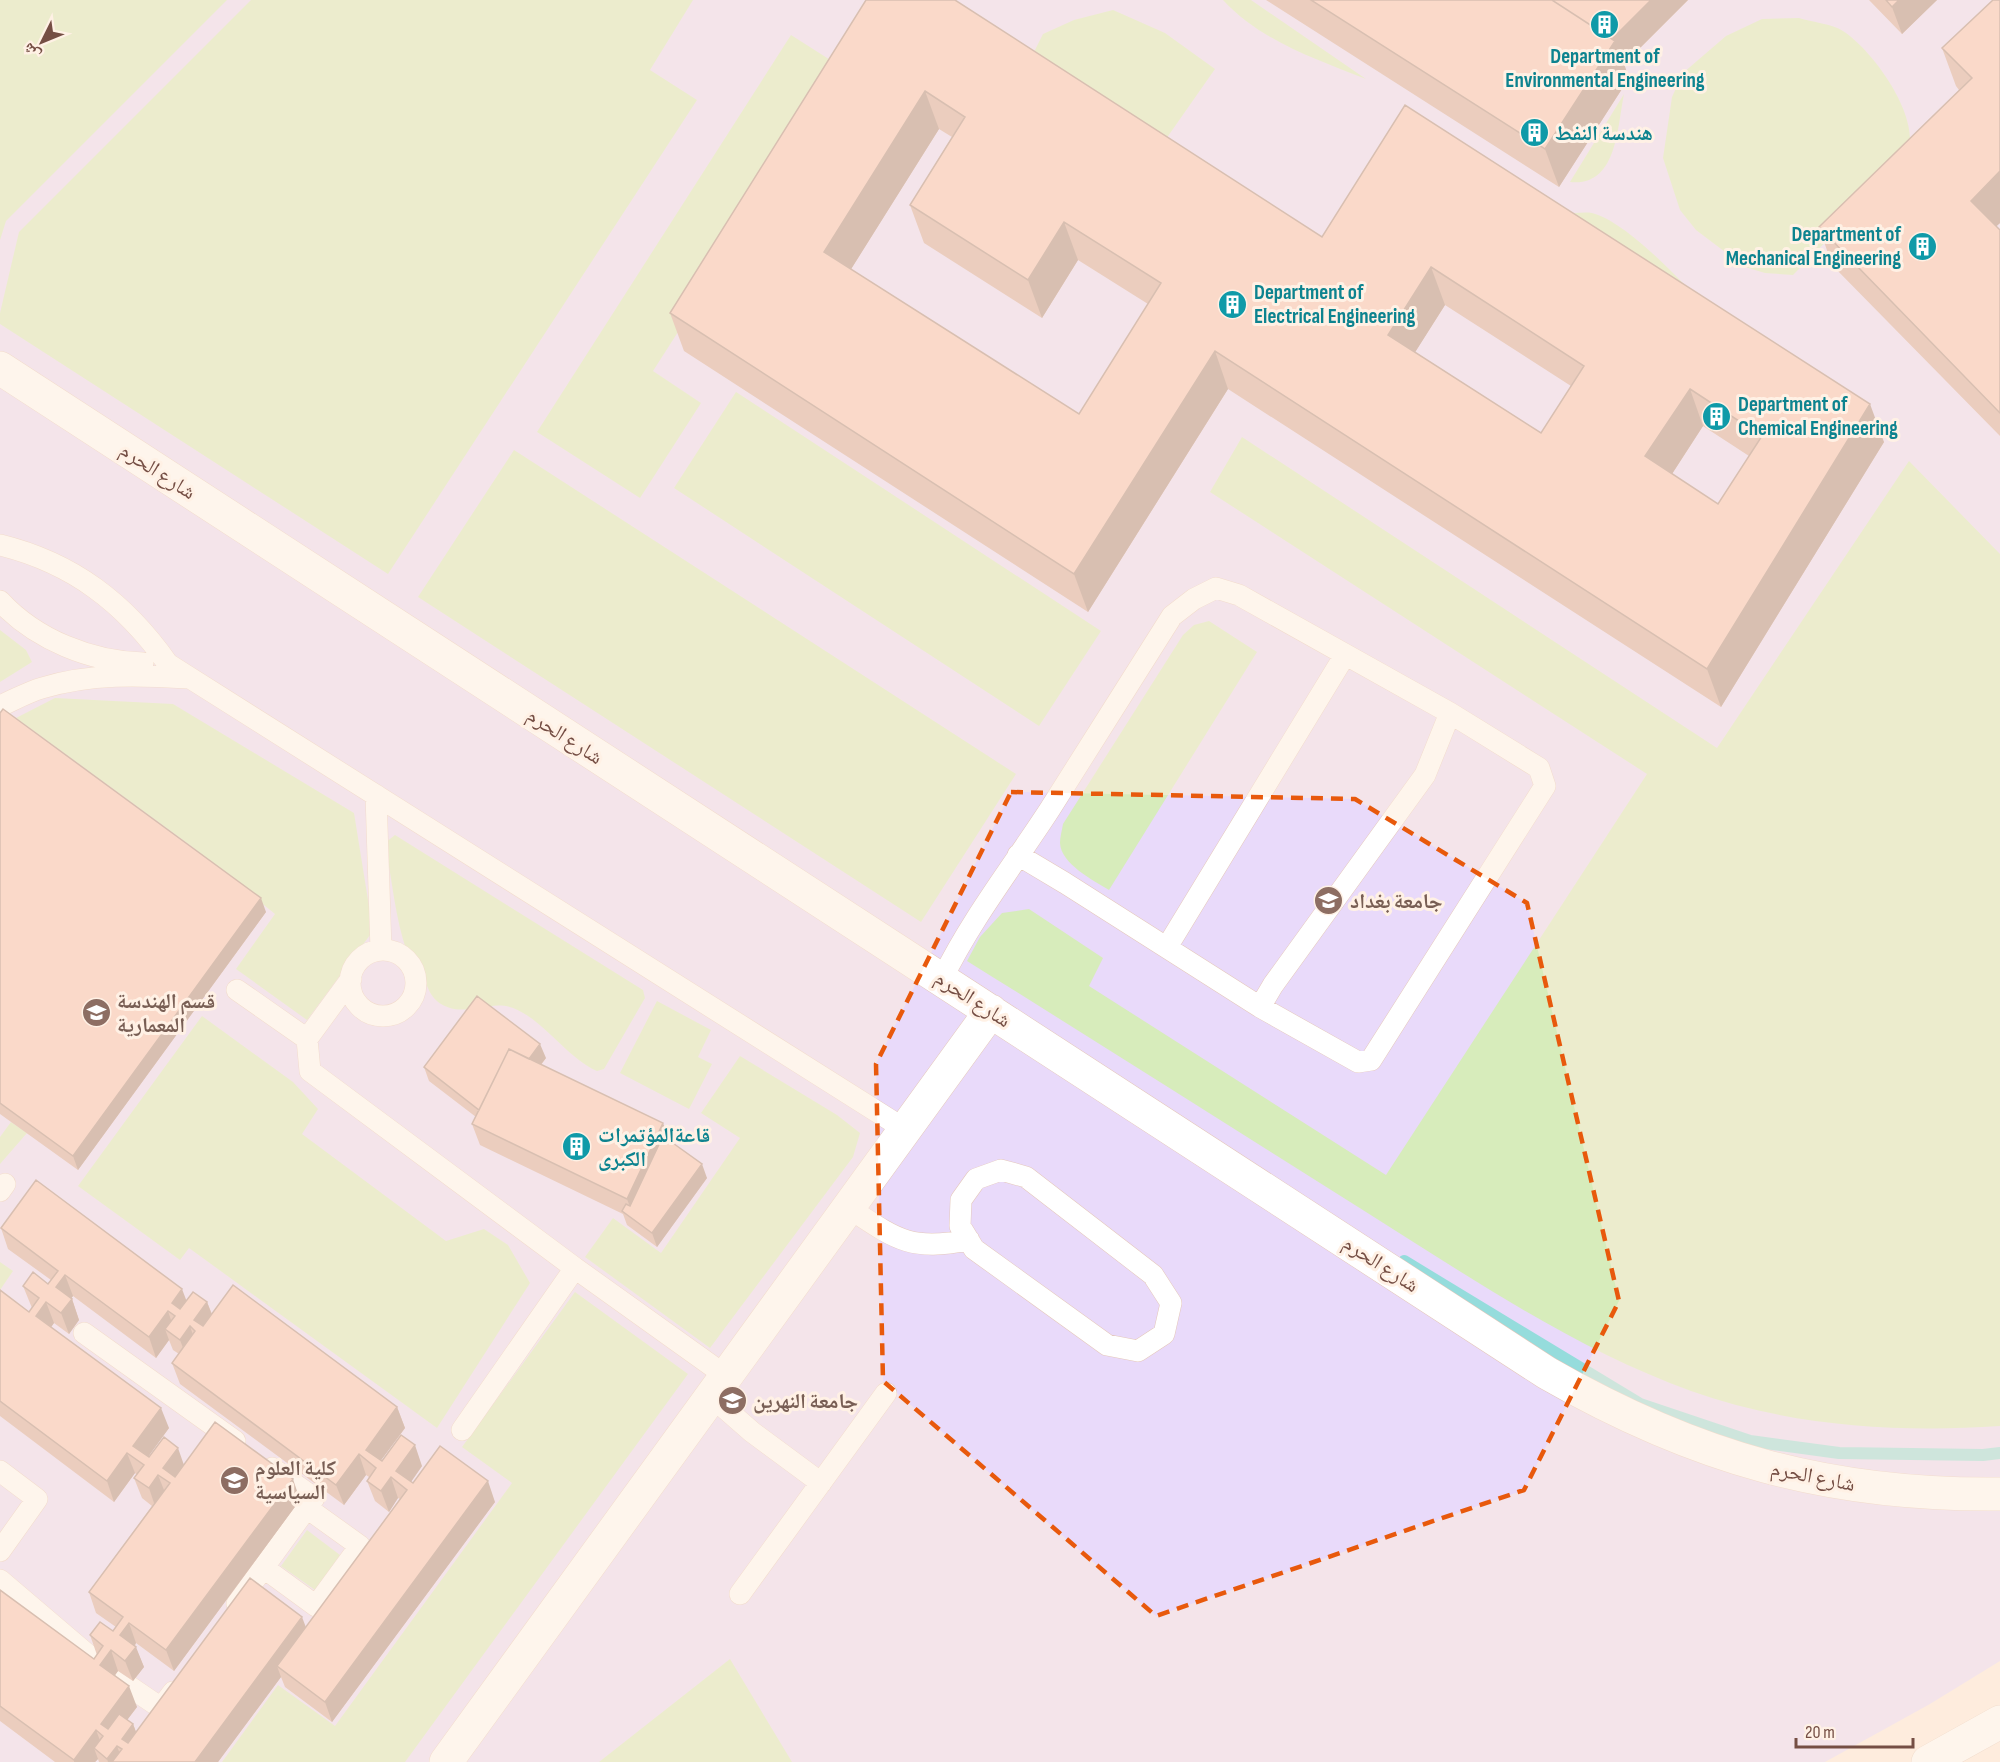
<svg xmlns="http://www.w3.org/2000/svg" width="2000" height="1762" font-family="'Sofia Sans Condensed','Noto Naskh Arabic',sans-serif">
<rect width="100%" height="100%" fill="#feecdd"/>
<path fill="#e9dafa" d="M0,0h2000v1661l-70,43 -105,58h-1825z"/>
<path fill="#d7ecbb" d="M0,0h227l-221,221 -6,19z
M251,0h442l-43,70 47,30 -309,474 -388,-250v-11l19,-81z
M1223,0h28l115,79c-51,-20 -105,-38 -143,-79z
M1113,10l52,23 50,36 -56,80 -132,-83 16,-32 31,-14z
M1799,18c13,4 33,6 44,13 29,19 70,76 67,112 0,7 -6,16 -9,22l-108,110 -28,-2 -20,-6 -49,-37 -16,-20 -17,-52 9,-61 11,-24 43,-37 36,-17z
M791,35l55,35 -193,301 48,32 -61,95 -103,-66z
M1624,94c-7,35 -7,93 -54,88z
M1573,213c6,0 13,-1 19,0 38,9 104,84 132,113z
M736,392l365,239 -62,95 -365,-238z
M1242,437l475,311 192,-287 91,93v872c-104,7 -211,0 -309,-35 -117,-42 -221,-114 -325,-179 -133,-84 -266,-168 -399,-251l13,-24 22,-24 27,-4 74,49 -14,28 297,189 261,-401 -437,-282z
M514,450l502,324 -95,148 -503,-325z
M1209,621l48,31 -148,238c-16,-10 -48,-26 -49,-47 0,-6 2,-13 3,-19l120,-189 11,-10z
M0,630l26,20 6,12 -32,20z
M55,698l118,6 181,109 19,118 -66,89 -71,-51 39,-55 -84,-68 -175,-128z
M395,835l248,155 2,8 -41,71 -7,2c-31,-14 -53,-51 -84,-63 -20,-8 -43,6 -63,0 -22,-7 -21,-22 -30,-38 -4,-7 -11,-11 -13,-18 -12,-34 -15,-73 -22,-109z
M657,1001l54,29 -13,27 14,7 -23,45 -69,-36z
M202,1016l91,66 25,27 -16,25 144,107 38,-12 24,16 22,38 -93,145 -248,-180 -9,12 -102,-74z
M740,1056l97,59 23,18 -7,24 -143,191 -125,-91 28,-39 48,35 79,-115 -39,-25z
M11,1122l16,11 -27,31v-27z
M0,1262l13,9 -13,19z
M575,1292l113,82 -283,388h-183l56,-77 57,41 177,-243 -50,-36z
M307,1530l33,25 -25,35 -34,-24z
M730,1659l62,103h-193z"/>
<g fill="none" stroke-linecap="round" stroke-linejoin="round">
<path stroke="#95dcdc" stroke-width="12" d="M1404,1261l236,143 110,37 89,12 144,2 17,-2"/>
<defs>
<path id="service" d="M0,545c73,18 125,58 168,119l738,466
M0,601c36,39 92,61 143,62
M0,706c14,-6 28,-14 42,-18 49,-15 98,-13 147,-10
M376,795l5,155
M1167,947l178,-292
M350 983a33 33 0 1 1 66 0a33 33 0 1 1-66 0Z
M942,979c30,-61 71,-113 108,-170 41,-64 81,-129 122,-193l22,-17 22,-11 23,7 211,118 -25,62 -152,210 -13,22 -195,-124 -47,-28
M237,990l70,49 44,-60
M1260,1007l98,55 13,-2 174,-274 -6,-18 -89,-55
M307,1039l3,32 265,197
M1001,1170l25,7 127,98 18,28 -7,31 -26,17 -31,-6 -133,-96 -14,-23 1,-26 15,-21z
M0,1191l5,-7
M849,1208c48,32 61,43 120,32
M84,1333l151,108
M712,1397l40,35 69,51
M462,1430l113,-162 151,108
M0,1471l37,28 -37,52
M264,1568l52,38 44,-60 -53,-38
M0,1580l108,92 53,36 12,-16
M740,1594l146,-201
M237,1604l77,-106 -42,-30"/>
<path id="tertiary" d="M0,368l1547,1005c148,85 282,123 453,121
M446,1762l545,-751
M1928,1762l72,-40"/>
</defs>
<use href="#service" stroke="#e5c8bb" stroke-width="22"/>
<use href="#tertiary" stroke="#e5c8bb" stroke-width="34"/>
<use href="#service" stroke="#fff" stroke-width="21"/>
<use href="#tertiary" stroke="#fff" stroke-width="33"/>
</g>
<path fill="#d4a799" fill-rule="evenodd" d="M866,0l456,237 83,-132 479,337 -163,265 -493,-318 -140,223 -404,-261 -14,-38zM939,129l13,8 -42,68 14,38 118,75 36,-58 70,44 -69,110 -228,-145zM1445,305l126,81 -30,47 -126,-81zM1703,426l46,30 -31,48 -46,-30z
M1266,0h422l-64,64 5,14 -70,109z
M1869,0h68l-35,34z
M1993,0l7,223 -4,3 4,4v206l-168,-171 -13,-38 140,-137 -3,-4 -14,-38z
M0,713l266,199 -188,258 -78,-56z
M546,1058l-5,7 129,76 37,37 -50,69 -30,-22 -4,-11 -143,-69 -8,-21 4,-7 -47,-36 -5,-14z
M1,1228l186,73 20,1 5,12 185,93 8,21 -24,32 41,6 -11,16 2,1 82,19 -163,220 -47,-35 -4,-10 -63,85h-119l-1,-3 -3,3h-40l-55,-41v-131l94,69 3,-4 -7,-20 23,-4 3,-4 -20,-14 -7,-21 63,-86 -10,-8 -8,-20 3,-3 -2,-2 -21,29 -114,-86v-126l29,22 3,-4 -9,-22 25,-2 3,-4 -43,-31zM73,1296l83,62 13,-18 4,10 6,4 -7,9 8,21 164,121 22,-30 3,2 -2,4 8,20 14,11 9,-14 2,1 -94,128 -170,105 -3,-8 -6,-4 10,-13 -22,-32 3,-4 15,10 11,-14 -9,-21 1,-3 38,28 126,-171 -116,-36 -36,-8 21,-28 -118,-101 3,-4 15,11 10,-14 -7,-21h-1z"/>
<path fill="#ac887d" d="M1651,0h37l-64,64 5,14 -70,109 -14,-38 63,-106z
M1899,0h38l-35,34 -10,-27z
M925,91l14,38 -101,161 -14,-38z
M2000,171v52l-16,15 -13,-37z
M1064,222l14,38 -36,58 -14,-38z
M1431,267l14,38 -43,68 -14,-38z
M1215,351l13,38 -140,223 -14,-38z
M1690,389l13,37 -44,68 -14,-38z
M1870,404l14,38 -163,265 -14,-38z
M261,898l5,14 -188,258 -5,-14z
M540,1044l6,14 -15,19 -5,-14z
M663,1123l8,21 -36,76 -8,-21z
M702,1164l5,14 -50,69 -5,-14z
M65,1275l8,21 -10,12 -7,-21z
M182,1289l8,21 -10,14 -8,-21z
M72,1299l7,21 -10,14 -8,-21z
M46,1302l8,21 -10,14 -8,-21z
M207,1302l8,21 -14,17 -7,-20z
M168,1311l7,21 -10,-3 4,11 -13,18 -7,-21z
M190,1326l7,21 -9,14 -8,-21z
M397,1407l8,21 -29,39 -10,-17z
M161,1408l8,20 -26,36 -10,-18z
M415,1445l7,21 -16,23 -10,-18z
M178,1448l7,20 -14,19 -8,-19z
M127,1453l8,20 -21,29 -7,-21z
M359,1454l7,21 -22,30 -8,-20z
M158,1475l8,20 -10,14 -7,-21z
M391,1477l7,21 -9,14 -8,-21z
M293,1479l7,21 -126,171 -8,-21z
M488,1481l7,21 -163,220 -7,-20z
M302,1617l8,21 -33,28 4,11 -63,85h-23z
M129,1623l7,20 -9,13 -7,-21z
M136,1647l8,20 -11,14 -8,-20z
M111,1650l7,21 -10,14 -8,-20z
M129,1686l8,21 -28,37 -8,-20z
M133,1724l8,21 -11,15 -8,-21z
M96,1730l8,21 -10,-3 4,11 -3,3h-21v-2z
M117,1746l6,16h-15l-1,-3z"/>
<path fill="#f6c2b2" stroke="#ac887d" stroke-width="1.5" fill-rule="evenodd" d="M866,0h89l367,237 83,-132 465,299 -163,265 -492,-318 -141,223 -404,-261zM925,91l40,26 -55,88 118,75 36,-58 97,61 -82,131 -255,-162zM1431,267l153,99 -43,67 -153,-98zM1690,389l72,47 -44,68 -73,-48z
M1311,0h241l63,41 -70,108z
M1552,0h99l-39,39z
M1886,0h13l-7,7z
M1993,0h7v171l-29,30 29,29v183l-181,-186 153,-149 -30,-30z
M3,709l258,189 -188,258 -73,-53v-390z
M477,996l63,48 -11,15 -20,-10 -30,61 -55,-43z
M509,1049l154,74 -36,76 -155,-75z
M663,1136l39,28 -50,69 -30,-22 4,-7 4,2z
M36,1180l146,109 -10,14 8,6 13,-17 14,10 -13,18 9,6 30,-41 164,122 -31,43 16,11 19,-26 14,10 -19,26 17,12 27,-37 48,35 -163,221 -48,-36 130,-176 -16,-13 -10,14 -14,-10 9,-13 -17,-14 -23,31 -164,-122 23,-32 -5,-5 -10,14 -15,-11 10,-13 -7,-5 -19,26 -84,-62 -9,12 16,12 -11,14 -15,-11 -10,14 125,92 -28,38 16,11 15,-20 14,11 -15,20 12,9 40,-55 78,57 -127,171 -37,-27 -9,12 16,12 -11,14 -14,-11 -11,15 29,21 -28,38 7,5 11,-15 14,10 -11,15 6,4 122,-165 52,39 -107,145h-83l10,-13 -5,-3 -10,13 -13,-11 9,-12 -7,-6 -22,30 -74,-54v-116l94,69 9,-13 -13,-11 10,-13 13,9 10,-14 -34,-25 81,-109 -12,-8 -9,13 -15,-10 10,-13 -17,-12 -20,28 -107,-80v-111l29,22 10,-14 -16,-12 10,-14 15,12 10,-13 -57,-43z"/>
<path d="M0 0H2000V1762H0ZM1011,792l344,7 172,104 92,398 -95,189 -368,126 -273,-235 -7,-317z" fill="#feecdd" fill-opacity=".55" fill-rule="evenodd"/>
<path fill="none" stroke="#e8590c" stroke-width="4.5" stroke-dasharray="12 8" stroke-linejoin="round" d="M1011,792l344,7 172,104 92,398 -95,189 -368,126 -273,-235 -7,-317z"/>
<defs>
<symbol id="building-disc" viewBox="-11 -11 22 22"><circle r="9.5" fill="#0f9aa8" stroke="#fff1e5"/><path d="M-4-6H4V6H1V3H-1V6H-4ZM-2.5-4.3h1.7v1.8h-1.7ZM.8-4.3h1.7v1.8H.8ZM-2.5-1h1.7V.8h-1.7ZM.8-1h1.7V.8H.8Z" fill="#fff"/></symbol>
<symbol id="university-disc" viewBox="-11 -11 22 22"><circle r="9.5" fill="#8d6e63" stroke="#fff1e5"/><path d="M0-5L7-2L0 1L-7-2ZM-4 1L0 2.5L4 1V4Q0 6-4 4Z" fill="#fff"/></symbol>
</defs>
<g fill-rule="evenodd">
<use href="#building-disc" x="1588" y="8" width="33" height="33"/>
<use href="#building-disc" x="1518" y="116" width="33" height="33"/>
<use href="#building-disc" x="1906" y="230" width="33" height="33"/>
<use href="#building-disc" x="1216" y="288" width="33" height="33"/>
<use href="#building-disc" x="1700" y="400" width="33" height="33"/>
<use href="#university-disc" x="1312" y="884" width="33" height="33"/>
<use href="#university-disc" x="80" y="996" width="33" height="33"/>
<use href="#building-disc" x="560" y="1130" width="33" height="33"/>
<use href="#university-disc" x="716" y="1384" width="33" height="33"/>
<use href="#university-disc" x="218" y="1464" width="33" height="33"/>
</g>
<g text-anchor="middle" stroke-width="6" stroke-linejoin="round" paint-order="stroke">
<g font-size="21" font-weight="bold" fill="#0d838f" stroke="#fff1e5" text-anchor="start">
<text x="1605" y="63" text-anchor="middle">Department of<tspan x="1605" dy="24">Environmental Engineering</tspan></text>
<text x="1555" y="140">هندسة النفط</text>
<text x="1901" y="241" text-anchor="end">Department of<tspan x="1901" dy="24">Mechanical Engineering</tspan></text>
<text x="1254" y="299">Department of<tspan x="1254" dy="24">Electrical Engineering</tspan></text>
<text x="1738" y="411">Department of<tspan x="1738" dy="24">Chemical Engineering</tspan></text>
<text x="598" y="1142">قاعةالمؤتمرات<tspan x="598" dy="24">الكبرى</tspan></text>
</g>
<g font-size="21" fill="#754e44" stroke="#fff1e5">
<text transform="translate(158 471) rotate(33)" y="7">شارع الحرم</text>
<text transform="translate(565 736) rotate(33)" y="7">شارع الحرم</text>
<text transform="translate(973 999) rotate(33)" y="7">شارع الحرم</text>
<text transform="translate(1381 1264) rotate(33)" y="7">شارع الحرم</text>
<text transform="translate(1813 1476) rotate(11)" y="7">شارع الحرم</text>
</g>
<g font-size="21" font-weight="bold" fill="#785e54" stroke="#fff1e5" text-anchor="start">
<text x="1350" y="908">جامعة بغداد</text>
<text x="117" y="1008">قسم الهندسة<tspan x="117" dy="24">المعمارية</tspan></text>
<text x="753" y="1408">جامعة النهرين</text>
<text x="255" y="1475">كلية العلوم<tspan x="255" dy="24">السياسية</tspan></text>
</g>
</g>
<g transform="translate(42 42) rotate(227)" stroke="#fff1e5" stroke-width="4.5" paint-order="stroke">
<path d="M0-4.5L10 22L0 15L-10 22Z" fill="#754e44"/>
<text y="-9" font-size="16" font-weight="bold" text-anchor="middle" fill="#754e44">ش</text>
</g>
<path d="M1796 1738v9h117v-9" fill="none" stroke="#754e44" stroke-width="3"/>
<text x="1805" y="1738" font-size="18" fill="#754e44" stroke="#fff1e5" stroke-width="4.5" paint-order="stroke">20 m</text>
</svg>
